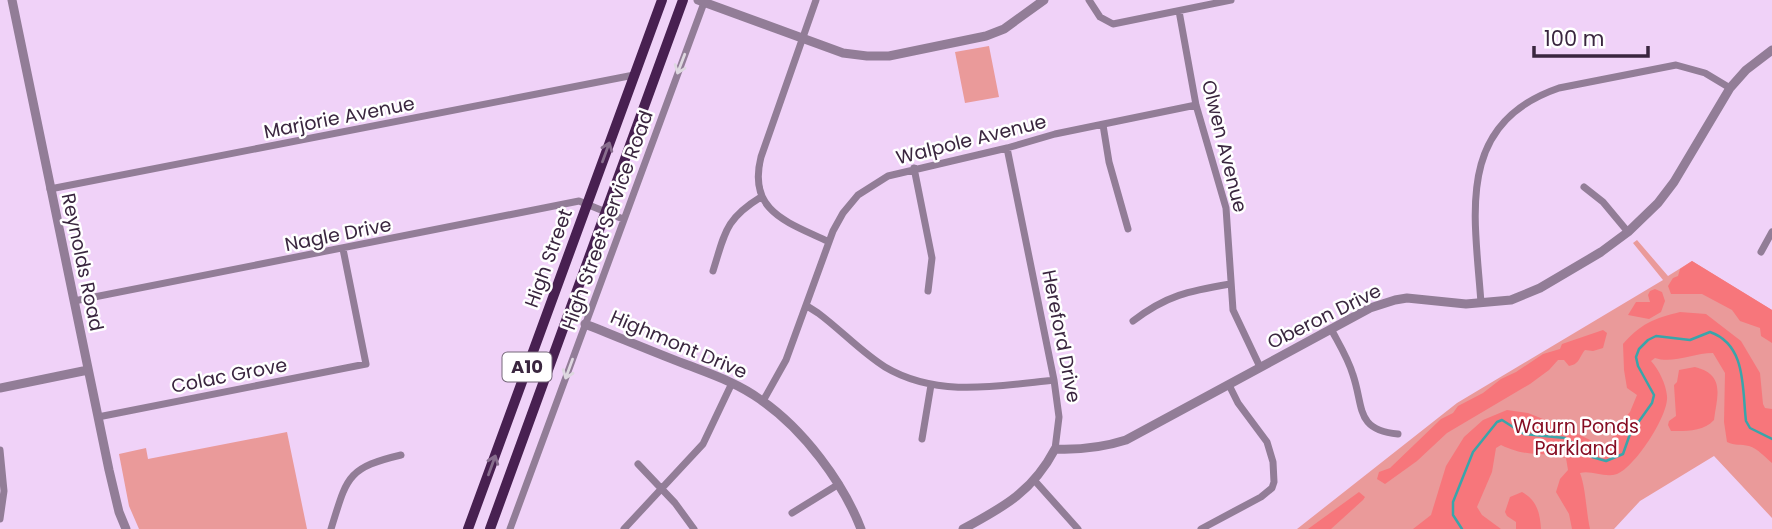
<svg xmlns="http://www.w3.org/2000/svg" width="1772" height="529" font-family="Poppins,sans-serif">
<rect width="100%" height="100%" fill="#f0d2f8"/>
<path fill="#ea9a9a" d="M989,46l10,51 -34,6 -10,-51z
M1637,240l31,36 24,-15 80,49v208l-58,-62 -74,45 -26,28h-317l160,-126 206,-123 -30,-37z
M287,432l20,97h-168l-10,-23 -10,-52 27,-6 2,11z"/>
<path fill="#f7767b" d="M1692,261l80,49v33l-11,-7 -1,-8 -20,-7 -8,-11 -30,-16h-31l-3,-8 5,-8 5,-2 2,-7z
M1655,289l7,3 3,9 -4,11 -12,7 -21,-4 8,-13h14l-2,-7 2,-4z
M1680,312l26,2 35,27 19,32 3,31 2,4 7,1v54c-7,-6 -14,-14 -23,-17 -8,-2 -14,0 -22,-4l-3,-20 1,-49 -12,-20c-20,0 -40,11 -58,5l-4,3c8,9 15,23 16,35 2,19 -32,71 -50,78 -13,4 -25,-4 -37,-1 6,16 6,38 10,56h-18l-3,-15 -13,-22 4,-13 8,-9 -2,-12c-26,-7 -38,0 -65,-13l-5,3 -4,24 -15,35 5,8 19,14h-88l18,-14 15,-49 18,-29 19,-17 24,-10 21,3 40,16 42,21 4,-20 16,-18 7,-17 -10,-7 -3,-18 -1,-26c17,-20 32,-26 57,-32z
M1603,330l4,3 -4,15 -10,3 -8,-1c-6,7 -5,14 -16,16l-5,-6h-6l-9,10 -19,14 -83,49 -30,28 -32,23 -8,-5 2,-7 11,-4 51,-49 12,-6 5,-7 25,-13 18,-14 15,-7 27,-18 17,-5 2,-5z
M1695,367c31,8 22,29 19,53 -11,12 -28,11 -43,11l-3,-6 1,-4 7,-5 -2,-31 3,-3 2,-12z
M1359,492l6,5 -2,3 -32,29h-23z
M1522,492c15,8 18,21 19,37h-25v-7l-9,-6 -2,-4 5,-15z"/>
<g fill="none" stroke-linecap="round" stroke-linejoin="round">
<path stroke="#3aa5aa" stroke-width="2.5" d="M1462,529l-9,-14v-13l20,-50 24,-30 5,-2 22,14 41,4 27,19 14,4 17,-7 7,-20 22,-31 2,-8 -16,-29 -2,-9 3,-8 9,-9 8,-4 34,4 20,-8c37,13 32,57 36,89l4,7 22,11"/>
<path stroke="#927d97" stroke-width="7" d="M816,0l-55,157c-14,55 27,65 68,85
M1089,0l11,17 13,7 118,-24
M1179,11l17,94 30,103 7,102 27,57
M1103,125l6,37 19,67
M1007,148l47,232 5,37 -4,32
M914,168l18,90 -4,33
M1584,187l19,15 25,30
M50,189l584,-114
M1761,252l11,-20
M713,271c12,-38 12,-52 48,-74
M74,301l505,-100 44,18
M1481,303c-6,-87 -27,-179 78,-215l117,-23 29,8 25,15
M807,306l11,7c23,17 43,39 67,54 52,31 113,19 169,13
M1133,321c34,-26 56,-30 97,-37
M1331,329c8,15 17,29 22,46 11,32 2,55 45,59
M763,401l23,-41 47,-129 10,-18 15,-18 30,-19 119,-28 48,-14 141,-29
M98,417l268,-53 -23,-115
M922,439l9,-54
M0,450l4,41 -4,28
M638,464l37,39 19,26
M1035,481l43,48
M792,513l47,-29
M331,529c16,-51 15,-61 70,-74
M510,529l195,-529
M624,529l79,-85 29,-61
M1201,529l60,-32 11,-9 2,-6 -1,-20 -6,-20 -29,-39 -9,-18"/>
<path stroke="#927d97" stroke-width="9" d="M12,0l97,470 10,42 7,17
M698,0l145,53 24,3h22l97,-20 18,-7 40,-29
M585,324c33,13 66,27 100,40 26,10 53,19 76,36 42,29 82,82 100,129
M0,388l88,-18
M963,529c41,-22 70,-38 92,-80 25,1 46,-1 71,-9l244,-132 25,-8 12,-2 59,6 45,-4 29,-12 61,-36 27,-20 30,-29 16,-21 56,-94 16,-18 26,-20"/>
<path stroke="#482051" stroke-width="10" d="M468,529l194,-529
M490,529l193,-529"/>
</g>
<defs><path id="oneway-shaft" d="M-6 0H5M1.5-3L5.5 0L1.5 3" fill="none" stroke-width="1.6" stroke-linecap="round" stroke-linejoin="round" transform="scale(1.75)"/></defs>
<g stroke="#ded8e0">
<use href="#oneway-shaft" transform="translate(681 64) rotate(111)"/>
<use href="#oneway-shaft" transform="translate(569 369) rotate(110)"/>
</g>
<g stroke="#886e8e">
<use href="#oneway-shaft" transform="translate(606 152) rotate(-70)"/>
<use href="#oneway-shaft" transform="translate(492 465) rotate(-70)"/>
</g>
<g text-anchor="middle" stroke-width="5" stroke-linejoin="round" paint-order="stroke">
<rect fill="#fff" stroke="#756779" stroke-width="2" x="502.5" y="352.5" width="49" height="29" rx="5"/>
<g font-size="18" font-weight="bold" fill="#3a263f">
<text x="527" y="373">A10</text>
</g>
<g font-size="19" fill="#3a263f" stroke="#fff">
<text transform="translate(339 117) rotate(-11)" y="7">Marjorie Avenue</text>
<text transform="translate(971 139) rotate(-14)" y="7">Walpole Avenue</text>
<text transform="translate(1225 146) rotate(76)" y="7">Olwen Avenue</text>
<text transform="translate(607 220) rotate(-70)" y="7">High Street Service Road</text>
<text transform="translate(338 234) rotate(-11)" y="7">Nagle Drive</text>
<text transform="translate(548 258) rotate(-70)" y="7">High Street</text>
<text transform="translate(83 262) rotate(78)" y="7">Reynolds Road</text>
<text transform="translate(1324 316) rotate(-26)" y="7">Oberon Drive</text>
<text transform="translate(1062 336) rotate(79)" y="7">Hereford Drive</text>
<text transform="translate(679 344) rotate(23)" y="7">Highmont Drive</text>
<text transform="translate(229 375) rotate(-11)" y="7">Colac Grove</text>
</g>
<g font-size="19" fill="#860d23" stroke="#fff">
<text x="1576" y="433">Waurn Ponds<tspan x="1576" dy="22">Parkland</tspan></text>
</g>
</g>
<path d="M1534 46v10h114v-10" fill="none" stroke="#3a263f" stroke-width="3.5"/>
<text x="1544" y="46" font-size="21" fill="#3a263f" stroke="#ffffff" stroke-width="5" paint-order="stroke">100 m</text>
</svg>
